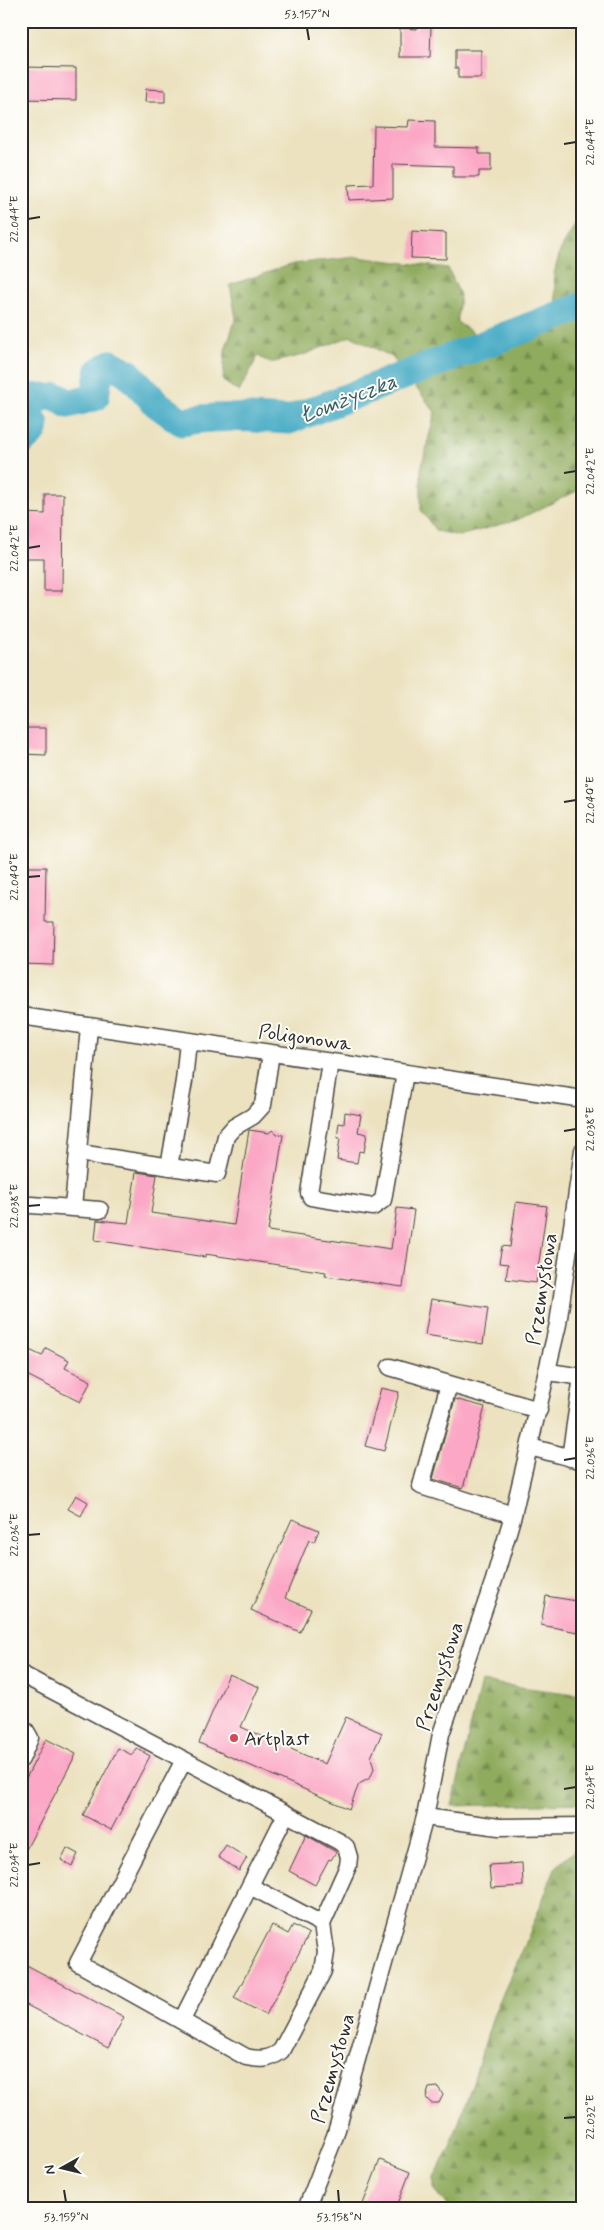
<svg xmlns="http://www.w3.org/2000/svg" width="604" height="2230" font-family="Mynerve,sans-serif">
<defs>
<pattern id="forest-firs" width="22" height="20" patternUnits="userSpaceOnUse" patternTransform="scale(1.25)"><rect width="22" height="20" fill="#8fab5d"/><path d="M5 1l3.5 6h-7zM16 11l3.5 6h-7z" fill="#758b4d"/></pattern>
</defs>
<rect width="100%" height="100%" fill="#fdfcf7"/>
<filter id="ink" filterUnits="userSpaceOnUse"><feTurbulence type="fractalNoise" baseFrequency=".02" numOctaves="2"/><feDisplacementMap in="SourceGraphic" scale="10" xChannelSelector="R" yChannelSelector="G"/><feConvolveMatrix kernelMatrix="1 2 1 2 8 2 1 2 1" color-interpolation-filters="sRGB"/></filter>
<filter id="wash" filterUnits="userSpaceOnUse"><feTurbulence type="fractalNoise" baseFrequency=".0096" numOctaves="4" result="noise"/><feDisplacementMap in="SourceGraphic" scale="20" xChannelSelector="R" yChannelSelector="G"/><feGaussianBlur stdDeviation="1.12" result="paint"/><feColorMatrix in="noise" values="0 0 0 0 0 0 0 0 0 0 0 0 0 0 0 0 0 1.4 0 .05"/><feComposite in="paint" operator="in"/></filter>
<g filter="url(#wash)">
<rect width="100%" height="100%" fill="#ece2c0"/>
<path fill="url(#forest-firs)" stroke="#5d6b44" d="M583,210v278l-66,32 -58,16 -23,-5 -15,-21v-41l14,-57 -43,-55 -41,-21 -48,19 -33,8 -12,-7 -19,36 -16,-11 2,-31 11,-32 -6,-33 63,-21 64,-7 91,11 12,27 -3,27 18,12 53,-16 28,-13 -2,-31 6,-23z
M481,1682l102,13v108l-131,3z
M577,1848h6v361h-133l-16,-19v-12l17,-34 22,-62 21,-69 31,-68 30,-77z"/>
<g fill="none" stroke-linecap="round" stroke-linejoin="round">
<path stroke="#44aac4" stroke-width="29" d="M58,397l10,7 27,-7 4,-25 12,-8 17,9 29,31 25,18c35,-7 71,-4 107,-2l294,-114
M21,442l13,-12 1,-6 -9,-13 -1,-6 6,-7 13,-1"/>
</g>
<g id="blocks">
<path fill="#fba7c5" d="M417,25h14l-1,32h-30v-29l17,1z
M455,50h26v28h-23v-10h-3z
M21,67l55,1v32l-55,-1z
M146,89l19,1v12h-20z
M409,120l26,1v26l44,1v6h12v17h-12v6h-26v-11l-60,-2v34l-44,2 -1,-15 25,-1 1,-58 34,1z
M412,231l34,2v26l-35,-1z
M45,494h18l-1,97h-18v-33h-18l-1,-3h-4v-40h5v-2l19,1z
M21,728h25v27l-25,-1z
M21,867h25l-1,55h9l-1,43 -32,-1z
M345,1112l16,3 -3,17 9,2 -3,18 -5,-1 -2,12 -20,-3 3,-22h-3l2,-15 5,1z
M249,1130l20,3 3,-3 4,4 7,1 -15,96 123,18 6,-41 17,2 -11,77 -78,-11 1,-4 -121,-18v3l-110,-17 2,-20 31,3 8,-51 21,3 -6,38 83,12z
M516,1202l31,4 -11,77 -30,-4 2,-15 -9,-1 3,-17 8,1z
M431,1299l57,9 -5,36 -58,-9z
M21,1346l21,10 4,-8 23,12 -4,8 26,13 -11,21 -59,-30z
M381,1388l18,4 -15,59 -19,-5z
M455,1399l30,8 -22,81 -30,-9z
M76,1495l12,7 -7,14 -13,-7z
M292,1519l27,11 -5,12 -5,-2 -24,58 26,11 -11,23 -49,-22z
M546,1596l37,6v31l-42,-8z
M229,1674l30,13 -18,40 84,37 21,-47 36,16 -11,24 3,12 -2,5 -2,4 -11,6 -10,25 -150,-66z
M46,1739l30,15 -55,105v-71z
M118,1748l14,7 4,-7 14,8 -39,74 -28,-15z
M306,1835l30,17 -5,8 -2,-1 -14,26 -26,-14z
M226,1845l21,13 -8,13 -21,-14z
M67,1848l11,6 -6,12 -11,-6z
M522,1863l1,23 -32,2 -2,-23z
M272,1925l16,9 5,-9 16,9 -43,81 -32,-17z
M21,1962l103,55 -16,31 -87,-46z
M438,2087l5,8 -4,8h-8l-5,-5 3,-10z
M380,2160l30,12 -14,37h-35z"/>
</g>
</g>
<g filter="url(#ink)">
<use href="#blocks" fill-opacity="0" stroke="#484641" stroke-width="1"/>
<g fill="none" stroke-linecap="round" stroke-linejoin="round">
<defs>
<path id="minor" d="M21,1016l562,83
M330,1062l-21,131 2,4 62,10 10,-7 22,-127
M79,1153l138,21 9,-38 8,-9 19,-11 10,-11 8,-52
M169,1167l15,-86 4,-40
M31,1205l42,3 16,-181
M73,1208l27,2
M390,1367l149,43
M549,1372l34,5
M449,1384l-28,102 92,29
M530,1447l53,14
M570,1458l12,-81
M21,1674l319,168 6,5 3,10 -1,9 -26,58 4,28 -3,19 -42,80c-12,9 -20,9 -35,6l-168,-94 106,-203
M21,1728l5,3 4,7 -9,21
M425,1817l74,10 84,-1
M250,1886l72,38
M182,2020l104,-206
M306,2209l29,-73 10,-34 80,-285 16,-83 53,-154 19,-65 45,-191 25,-174"/>
</defs>
<use href="#minor" stroke="#484641" stroke-width="19"/>
<use href="#minor" stroke="#fff" stroke-width="16"/>
</g>
</g>
<path fill="none" stroke="#2b2b2b" stroke-width="2" d="M307,28l2,12M564,144l12,-2M28,219l12,-2M564,473l12,-2M28,548l12,-2M564,802l12,-2M28,877l12,-1M564,1131l12,-2M28,1206l12,-1M564,1460l12,-2M28,1535l12,-1M564,1789l12,-2M28,1865l12,-2M564,2118l12,-1M64,2190l2,12M338,2190l1,12"/>
<circle fill="#d1495b" stroke="#fdfcf7" stroke-width="2" cx="234" cy="1738" r="5"/>
<g text-anchor="middle" stroke-width="4" stroke-linejoin="round" paint-order="stroke">
<g font-size="20" fill="#2b2b2b" stroke="#fdfcf7">
<text transform="translate(305 1037) rotate(8)" y="7">Poligonowa</text>
<text transform="translate(541 1289) rotate(-81)" y="7">Przemysłowa</text>
<text transform="translate(439 1676) rotate(-72)" y="7">Przemysłowa</text>
<text transform="translate(332 2068) rotate(-74)" y="7">Przemysłowa</text>
</g>
<g font-size="20" fill="#2b2b2b" stroke="#fdfcf7" text-anchor="start">
<text x="244" y="1745">Artplast</text>
</g>
<g font-size="21" font-style="italic" fill="#355e68" stroke="#fdfcf7">
<text transform="translate(348 398) rotate(-21)" y="7">Łomżyczka</text>
</g>
</g>
<rect width="604" height="2230" fill="none" stroke="#fdfcf7" stroke-width="55"/>
<g transform="translate(62 2168) rotate(262)" stroke="#fdfcf7" stroke-width="4" paint-order="stroke">
<path d="M0-4L9 19L0 12L-9 19Z" fill="#2b2b2b"/>
<text y="-8" font-size="14" font-weight="bold" text-anchor="middle" fill="#2b2b2b">N</text>
</g>
<rect x="28" y="28" width="548" height="2174" fill="none" stroke="#2b2b2b" stroke-width="2"/>
<g font-size="12" text-anchor="middle" fill="#2b2b2b">
<text x="307" y="18">53.157°N</text>
<text transform="translate(590 142) rotate(-90)" y="4">22.044°E</text>
<text transform="translate(14 219) rotate(-90)" y="4">22.044°E</text>
<text transform="translate(590 471) rotate(-90)" y="4">22.042°E</text>
<text transform="translate(14 548) rotate(-90)" y="4">22.042°E</text>
<text transform="translate(590 800) rotate(-90)" y="4">22.040°E</text>
<text transform="translate(14 877) rotate(-90)" y="4">22.040°E</text>
<text transform="translate(590 1129) rotate(-90)" y="4">22.038°E</text>
<text transform="translate(14 1206) rotate(-90)" y="4">22.038°E</text>
<text transform="translate(590 1458) rotate(-90)" y="4">22.036°E</text>
<text transform="translate(14 1535) rotate(-90)" y="4">22.036°E</text>
<text transform="translate(590 1787) rotate(-90)" y="4">22.034°E</text>
<text transform="translate(14 1865) rotate(-90)" y="4">22.034°E</text>
<text transform="translate(590 2117) rotate(-90)" y="4">22.032°E</text>
<text x="66" y="2221">53.159°N</text>
<text x="339" y="2221">53.158°N</text>
</g>
</svg>
